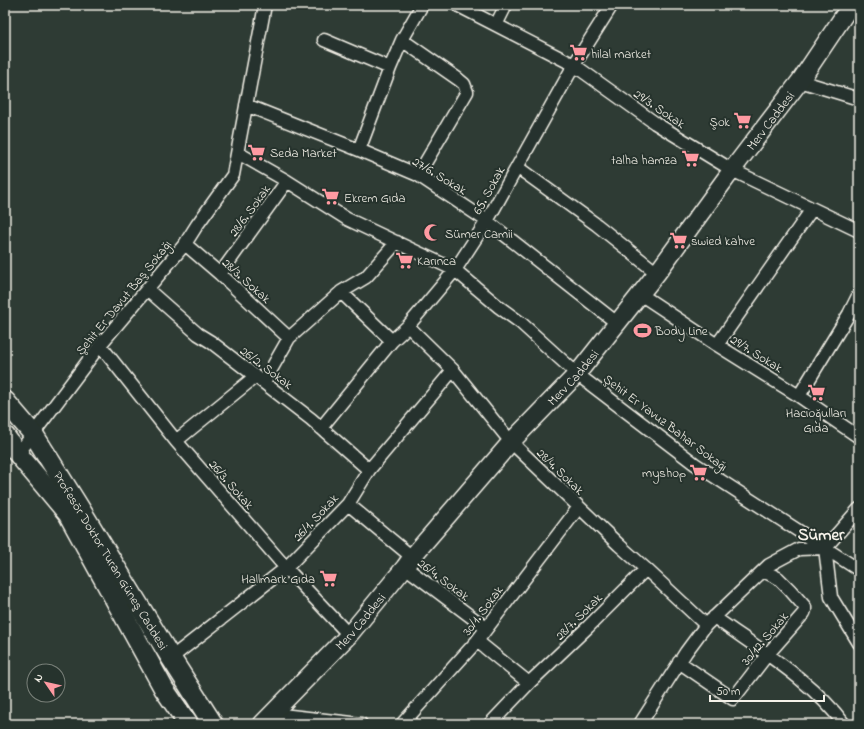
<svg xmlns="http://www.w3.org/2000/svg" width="864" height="729" font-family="'Indie Flower',sans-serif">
<rect width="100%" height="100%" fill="#2e3b34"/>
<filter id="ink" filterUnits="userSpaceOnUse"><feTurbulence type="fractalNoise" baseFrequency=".025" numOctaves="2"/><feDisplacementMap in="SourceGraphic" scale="8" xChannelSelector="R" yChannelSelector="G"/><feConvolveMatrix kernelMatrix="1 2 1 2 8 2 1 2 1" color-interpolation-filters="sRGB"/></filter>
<g filter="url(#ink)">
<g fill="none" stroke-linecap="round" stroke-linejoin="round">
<defs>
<path id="street" d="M457,5l117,60 81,58 77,47 127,61
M496,25l10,-20
M324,40l66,28
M402,40l56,39 6,5 3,8 -49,83
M800,81l59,18
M246,105l113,45 59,25 69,46 130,102
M359,150l31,-82 12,-28 20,-35
M238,153l49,28 60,38 108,51 44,37 22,16 56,51 118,90 164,106
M517,167l80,58 60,48
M185,244l35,30 69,64
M220,274l67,-93
M147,289l51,45 13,8 100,77 58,51
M341,292l51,49
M640,294l77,51 82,51 60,41
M408,326l45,44 58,72 108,103 27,24 60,56
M100,345l76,96 110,127 63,67
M717,345l95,-136
M264,382l25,-44 52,-46 25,-15 31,-35
M799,396l50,-82 10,-20
M321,428l71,-87 16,-15 47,-56 32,-49 87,-156 38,-60
M176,441l80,-65
M18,454l82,-109 85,-101 12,-19 36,-50 32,-170
M348,504l64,53
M825,548l6,49 28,46
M825,548l34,-39
M405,567l81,61
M714,617c44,32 98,63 130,107
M477,641l52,42 -39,41
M171,658l115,-90 62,-64 21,-34 84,-100
M679,662l54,37 34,-44 37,-42 1,-3v-3l-15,-17 -12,-12 -15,-7
M529,683l59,-56 58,-58
M273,714l88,10
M402,724l75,-83 102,-134
M640,724l46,-72 20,-27 63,-60 30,-16 26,-1"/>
<g id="secondary">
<path id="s1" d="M262,724l87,-89 56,-68 7,-10 99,-115 66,-68 80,-101 75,-103 68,-89 51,-76"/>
</g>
<g id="primary">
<path id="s2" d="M5,401l29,34 45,72 92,151 42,66"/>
<path d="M5,436l13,18 50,60 96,175 24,35"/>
</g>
</defs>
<use href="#street" stroke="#f4f1e8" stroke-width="15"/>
<use href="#secondary" stroke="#f4f1e8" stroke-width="20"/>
<use href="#primary" stroke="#f4f1e8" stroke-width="22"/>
<use href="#street" stroke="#26332d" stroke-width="12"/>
<use href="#secondary" stroke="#26332d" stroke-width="17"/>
<use href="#primary" stroke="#26332d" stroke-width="19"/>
</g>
</g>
<defs>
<symbol id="supermarket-bare" viewBox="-9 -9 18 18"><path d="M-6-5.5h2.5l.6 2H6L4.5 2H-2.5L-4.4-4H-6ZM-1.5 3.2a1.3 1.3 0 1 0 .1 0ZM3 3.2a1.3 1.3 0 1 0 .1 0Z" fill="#ff9aa2" stroke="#26332d" stroke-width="2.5" paint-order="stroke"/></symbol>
<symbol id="mosque-bare" viewBox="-9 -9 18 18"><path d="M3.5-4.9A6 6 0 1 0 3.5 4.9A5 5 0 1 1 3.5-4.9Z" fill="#ff9aa2" stroke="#26332d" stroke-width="2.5" paint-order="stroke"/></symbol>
<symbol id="stadium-bare" viewBox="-9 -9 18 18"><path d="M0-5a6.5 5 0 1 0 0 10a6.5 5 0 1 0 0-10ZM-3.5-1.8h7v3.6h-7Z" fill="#ff9aa2" stroke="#26332d" stroke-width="2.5" paint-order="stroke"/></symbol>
</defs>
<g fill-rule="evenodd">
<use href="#supermarket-bare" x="566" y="40" width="25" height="25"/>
<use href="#supermarket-bare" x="730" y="108" width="25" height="25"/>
<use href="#supermarket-bare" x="244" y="140" width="25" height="25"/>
<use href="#supermarket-bare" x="678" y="146" width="25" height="25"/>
<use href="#supermarket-bare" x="318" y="184" width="25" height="25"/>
<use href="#mosque-bare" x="420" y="220" width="25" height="25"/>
<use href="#supermarket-bare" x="666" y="228" width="25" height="25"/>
<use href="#supermarket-bare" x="392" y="248" width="25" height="25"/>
<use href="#stadium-bare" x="630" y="318" width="25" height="25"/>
<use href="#supermarket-bare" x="804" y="380" width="25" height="25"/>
<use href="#supermarket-bare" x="686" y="460" width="25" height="25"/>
<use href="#supermarket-bare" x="316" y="566" width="25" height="25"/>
</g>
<g text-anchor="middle" stroke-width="4" stroke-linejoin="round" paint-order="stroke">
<g font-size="13" fill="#f4f1e8" stroke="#26332d" text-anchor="start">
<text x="591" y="58">hilal market</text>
<text x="730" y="126" text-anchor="end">Şok</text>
<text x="270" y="157">Seda Market</text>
<text x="677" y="164" text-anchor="end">talha hamza</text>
<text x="344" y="202">Ekrem Gıda</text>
<text x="445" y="238">Sümer Camii</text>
<text x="691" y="245">swied kahve</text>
<text x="417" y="265">Karınca</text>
<text x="655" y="335">Body Line</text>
<text x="816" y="417" text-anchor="middle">Hacıoğulları<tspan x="816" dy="15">Gıda</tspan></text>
<text x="686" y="477" text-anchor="end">myshop</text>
<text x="315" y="583" text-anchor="end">Hallmark Gıda</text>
</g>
<g font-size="13" fill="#f4f1e8" stroke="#26332d">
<text transform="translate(660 108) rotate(34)" y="5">29/3. Sokak</text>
<text dy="5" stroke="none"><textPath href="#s1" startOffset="790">Merv Caddesi</textPath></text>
<text transform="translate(440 175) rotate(31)" y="5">27/6. Sokak</text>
<text transform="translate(488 190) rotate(-61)" y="5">65. Sokak</text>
<text transform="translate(249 210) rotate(-54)" y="5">28/6. Sokak</text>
<text transform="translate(247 280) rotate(42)" y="5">28/3. Sokak</text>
<text transform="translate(123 297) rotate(-51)" y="5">Şehit Er Davut Baş Sokağı</text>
<text transform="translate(757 353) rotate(32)" y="5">29/7. Sokak</text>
<text transform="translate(267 367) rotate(37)" y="5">26/2. Sokak</text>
<text dy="5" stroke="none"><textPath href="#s1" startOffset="466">Merv Caddesi</textPath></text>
<text transform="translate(666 422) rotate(37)" y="5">Şehit Er Yavuz Bahar Sokağı</text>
<text transform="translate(561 471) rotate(44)" y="5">28/4. Sokak</text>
<text transform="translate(232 484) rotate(49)" y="5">26/3. Sokak</text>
<text transform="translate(315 517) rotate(-47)" y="5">26/1. Sokak</text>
<text dy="5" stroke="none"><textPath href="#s2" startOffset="192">Profesör Doktor Turan Güneş Caddesi</textPath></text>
<text transform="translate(444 579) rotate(37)" y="5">26/4. Sokak</text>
<text transform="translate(482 610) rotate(-53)" y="5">30/1. Sokak</text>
<text transform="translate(578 616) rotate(-45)" y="5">28/7. Sokak</text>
<text dy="5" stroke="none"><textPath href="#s1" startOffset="142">Merv Caddesi</textPath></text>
<text transform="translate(764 638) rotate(-50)" y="5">30/12. Sokak</text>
</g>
<g font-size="17" font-weight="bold" fill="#f4f1e8" stroke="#26332d">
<text x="821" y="540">Sümer</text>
</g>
</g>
<rect width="864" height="729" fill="none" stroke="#26332d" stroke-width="20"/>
<rect x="10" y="10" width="844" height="709" fill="none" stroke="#f4f1e8" stroke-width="1.5" filter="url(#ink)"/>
<g transform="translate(46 683) rotate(304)"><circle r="19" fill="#26332d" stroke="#787f78"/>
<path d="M0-3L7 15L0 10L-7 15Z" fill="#ff9aa2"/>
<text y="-6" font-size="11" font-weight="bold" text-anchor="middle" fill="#f4f1e8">N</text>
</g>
<path d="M710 695v6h114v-6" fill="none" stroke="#f4f1e8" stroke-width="2"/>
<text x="716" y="695" font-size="12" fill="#f4f1e8" stroke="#26332d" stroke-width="3" paint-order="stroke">50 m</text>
</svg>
